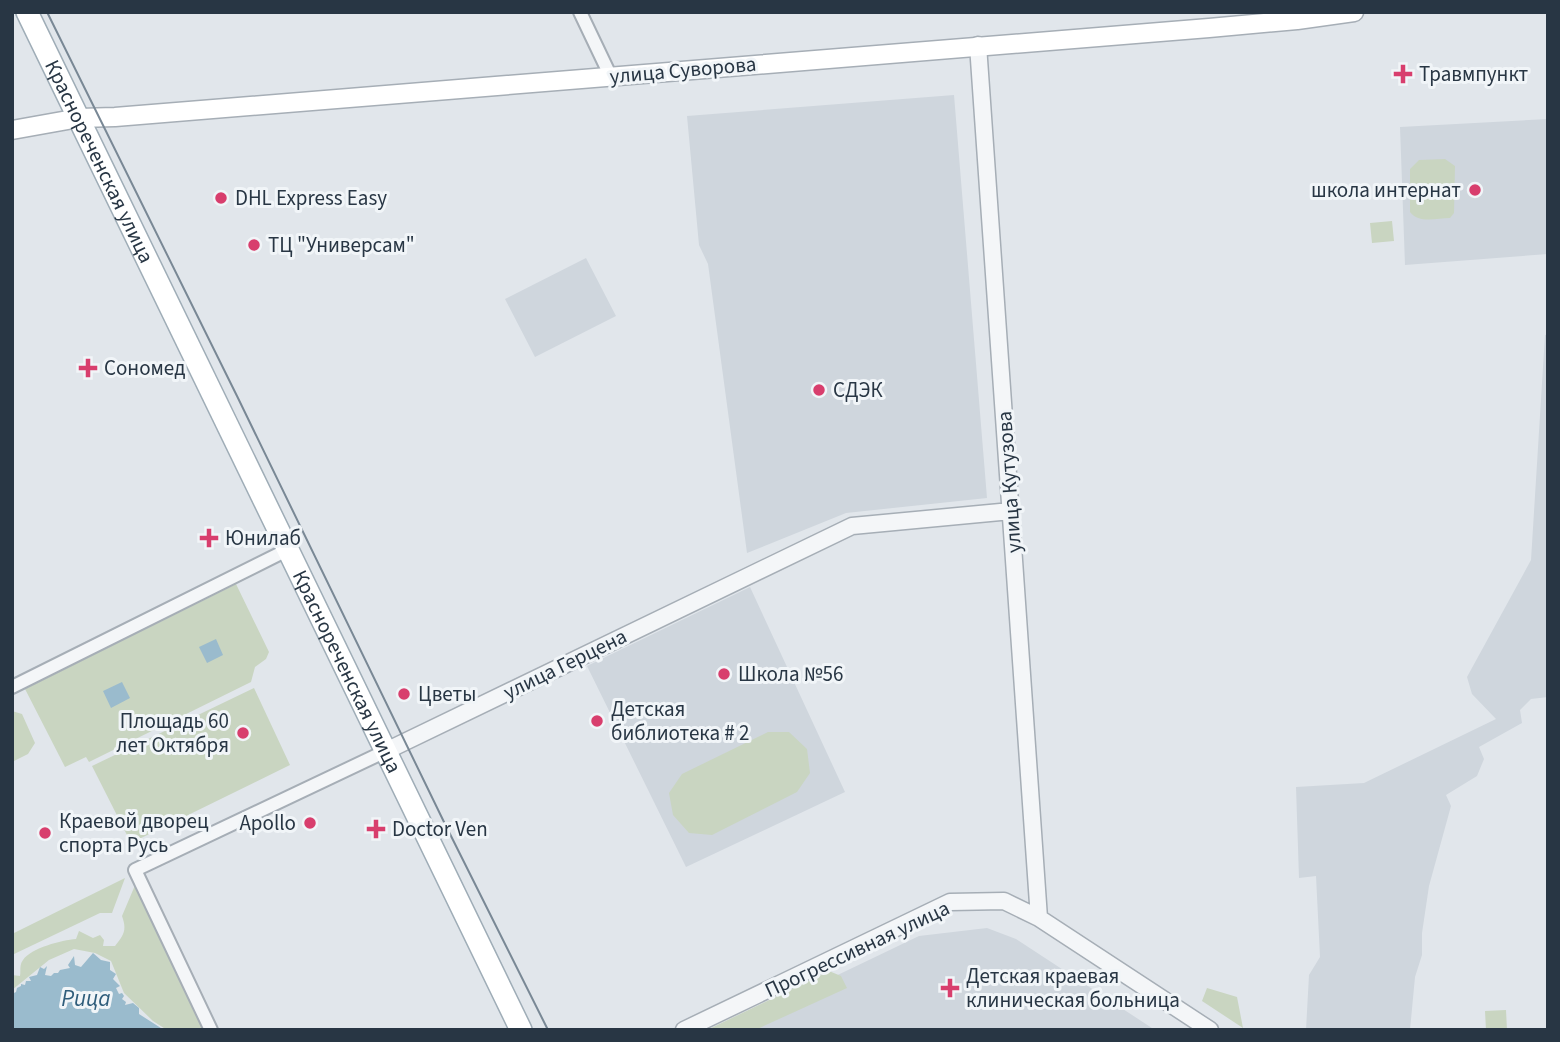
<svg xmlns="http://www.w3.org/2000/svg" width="1560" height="1042" font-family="'Source Sans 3',sans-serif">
<rect width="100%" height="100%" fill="#e1e6eb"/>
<path fill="#cfd6dd" d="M954,95l33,403 -141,15 -99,40 -39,-289 -9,-19 -12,-129z
M1548,119v135l-143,11 -5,-138z
M586,258l30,58 -81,41 -30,-58z
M1548,334v363l-17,2 -11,11 2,13 -43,24 5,12 -7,17 -31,19 5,11 -22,80 -7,47v22l-7,22 -5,53h-104l3,-55 11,-18 -4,-81 -17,2 -3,-91 68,-4 132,-64 -24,-25 -5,-17 64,-117 14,-225z
M750,587l95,205 -159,75 -99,-201z
M987,928l29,11 139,91h-432l196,-94z"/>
<path fill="#c9d5c1" d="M1445,159l10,7 -1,47 -4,5c-13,0 -31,6 -40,-6v-43l9,-9z
M1392,221l2,20 -22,2 -2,-20z
M236,584l33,68 -3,7 -11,8 -4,15 -162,80 -3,-5 -21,10 -40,-78z
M254,688l36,77 -159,78 -39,-77z
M12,711l10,3 13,29 -7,11 -16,8z
M768,732h21l18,17 3,24 -13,19 -85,43 -23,-2 -16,-18 -4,-22 13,-19z
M125,878l-13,35h-12l-88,42v-21z
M136,883l70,147h-39l-14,-9 -29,-28 -13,-32 -16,-8 -21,-4 -25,11 -37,30v-15l8,1c1,-5 -1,-11 3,-16 8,-12 39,-20 53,-21l3,-8 14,7 7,-3 4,5 -1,6h12c9,-11 12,-16 7,-30z
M829,971l12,5 6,12 -92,42h-48z
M1207,988l30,9 6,31 -41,-27z
M1506,1010l1,20h-21l-1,-19z"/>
<path fill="#9abbcd" d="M216,639l7,16 -16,8 -8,-16z
M122,682l8,16 -19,10 -8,-17z
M93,953l8,7 9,2v8l6,4 -3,5 7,7 -4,2 3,6 3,-1 2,3 -2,3 4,3 -1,3 8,-2 6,5v6l25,16h-152v-36l4,-2 1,-4 4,-2v-2l4,1 1,-4h5l-2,-4 8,-2 3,-8 4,2 3,-3 -2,9 6,1 3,-3h4l2,-3 10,-2 -2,-3 6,-9 1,9 6,2z"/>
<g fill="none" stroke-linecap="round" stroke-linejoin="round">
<defs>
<path id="minor" d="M580,12l30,63
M12,687l275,-137
M211,1030l-76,-160 251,-119"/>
<path id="tertiary" d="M978,45l61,873
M386,751l466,-225 159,-15
M684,1030l266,-128 54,-1 35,17 171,112"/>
<path id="secondary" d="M12,130l67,-12 36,-1 1094,-89 88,-8 57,-8"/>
<g id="primary">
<path id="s1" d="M27,12l494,1018"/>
</g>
</defs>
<use href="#minor" stroke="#a6aeb6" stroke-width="16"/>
<use href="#tertiary" stroke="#a6aeb6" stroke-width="19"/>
<use href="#secondary" stroke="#a6aeb6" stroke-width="21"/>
<use href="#primary" stroke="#9fadb7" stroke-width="24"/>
<use href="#minor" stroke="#f4f6f8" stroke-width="12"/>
<use href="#tertiary" stroke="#f4f6f8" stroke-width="16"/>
<use href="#secondary" stroke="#fff" stroke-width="18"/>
<use href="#primary" stroke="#fff" stroke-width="21"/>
<path stroke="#798895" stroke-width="2" d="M47,12l190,384 207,426 104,208"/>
</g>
<g fill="#d83e6d" stroke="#f1f5f8" stroke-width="2.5">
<path d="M1399.5 63.5h7v7h7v7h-7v7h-7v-7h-7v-7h7z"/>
<circle cx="1475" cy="190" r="7"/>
<circle cx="221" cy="198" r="7"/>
<circle cx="254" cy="245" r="7"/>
<path d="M84.5 357.5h7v7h7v7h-7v7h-7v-7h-7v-7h7z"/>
<circle cx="819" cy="390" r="7"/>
<path d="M205.5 527.5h7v7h7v7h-7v7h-7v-7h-7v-7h7z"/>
<circle cx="724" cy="674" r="7"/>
<circle cx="404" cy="694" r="7"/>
<circle cx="597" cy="721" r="7"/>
<circle cx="243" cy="733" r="7"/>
<circle cx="310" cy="823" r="7"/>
<path d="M372.5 818.5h7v7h7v7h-7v7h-7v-7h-7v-7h7z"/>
<circle cx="45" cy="833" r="7"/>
<path d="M946.5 977.5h7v7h7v7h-7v7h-7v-7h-7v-7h7z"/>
</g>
<g text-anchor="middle" stroke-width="6" stroke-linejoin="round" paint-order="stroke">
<g font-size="21" fill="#283644" stroke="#f1f5f8">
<text transform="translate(683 70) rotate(-5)" y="7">улица Суворова</text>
<text dy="7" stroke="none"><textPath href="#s1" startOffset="166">Краснореченская улица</textPath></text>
<text transform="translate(1009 482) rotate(-94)" y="7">улица Кутузова</text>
<text transform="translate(565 664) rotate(-26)" y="7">улица Герцена</text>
<text dy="7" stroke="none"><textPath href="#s1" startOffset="733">Краснореченская улица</textPath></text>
<text transform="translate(857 949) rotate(-25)" y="7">Прогрессивная улица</text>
</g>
<g font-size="21" fill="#283644" stroke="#f1f5f8" text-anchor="start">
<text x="1419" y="81">Травмпункт</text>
<text x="1461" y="197" text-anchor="end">школа интернат</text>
<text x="235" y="205">DHL Express Easy</text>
<text x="268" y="252">ТЦ "Универсам"</text>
<text x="104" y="375">Сономед</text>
<text x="833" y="397">СДЭК</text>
<text x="225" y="545">Юнилаб</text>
<text x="738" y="681">Школа №56</text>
<text x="418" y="701">Цветы</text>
<text x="611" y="716">Детская<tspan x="611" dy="24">библиотека # 2</tspan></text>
<text x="229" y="728" text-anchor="end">Площадь 60<tspan x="229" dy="24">лет Октября</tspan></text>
<text x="59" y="828">Краевой дворец<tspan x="59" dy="24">спорта Русь</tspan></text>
<text x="296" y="830" text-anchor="end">Apollo</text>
<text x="392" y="836">Doctor Ven</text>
<text x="966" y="983">Детская краевая<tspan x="966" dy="24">клиническая больница</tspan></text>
</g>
<g font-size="23" font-style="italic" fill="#2f5d7b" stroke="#f1f5f8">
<text x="86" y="1006">Рица</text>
</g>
</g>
<rect width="1560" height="1042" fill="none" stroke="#283644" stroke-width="28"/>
</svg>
